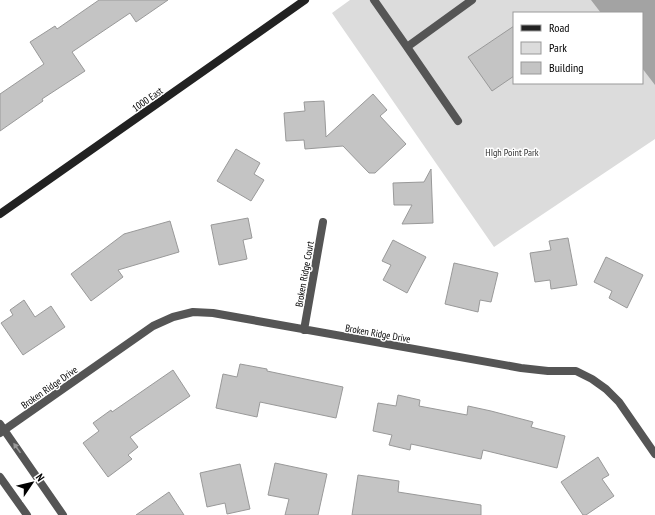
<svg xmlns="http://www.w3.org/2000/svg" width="655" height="515" font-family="'PT Sans Narrow',sans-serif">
<rect width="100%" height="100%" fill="#fff"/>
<path fill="#dcdcdc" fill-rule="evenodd" d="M350,0h305v139l-161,108 -162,-234zM514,13h128v70h-128z"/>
<path fill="#a3a3a3" d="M591,0h64v85l-13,-17v-55h-41z"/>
<path fill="#c4c4c4" stroke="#999" d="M99,0h69l-32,22 -6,-9 -58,39 13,19 -43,28 1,2 -43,30v-37l44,-30 -14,-22 25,-16 2,3z
M514,26v50l-22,15 -24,-34z
M373,94l14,16 -7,6 26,28 -31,29h-6l-26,-27 -38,3 -1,-9 -18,1 -2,-28 21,-2 -1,-9 20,-1 2,36z
M236,149l24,14 -6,11 10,6 -13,21 -34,-20z
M431,169l2,54 -31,1 10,-19h-18l-1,-22 31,-1z
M248,218l4,20 -9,2 4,19 -28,6 -8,-40z
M170,221l9,31 -61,18 5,7 -32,24 -20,-27 53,-40z
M568,238l9,47 -26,4 -1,-9 -15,2 -5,-29 21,-3 -2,-9z
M393,240l33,17 -19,36 -24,-13 8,-15 -9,-4z
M606,257l37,18 -16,33 -18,-10 3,-7 -18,-9z
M454,263l44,10 -7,29 -11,-2 -2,12 -33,-8z
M24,300l11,17 16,-11 14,21 -42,28 -22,-32 12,-8 -3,-5z
M240,364l27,5v2l76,16 -7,31 -76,-16 -3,15 -41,-9 7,-34 14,3z
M173,370l17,26 -60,41 8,10 -10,8 4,4 -24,18 -25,-34 16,-12 -6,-8 18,-13 1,2z
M398,395l22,5 -1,6 48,9 1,-9 23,5 42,11 -2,5 34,9 -8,32 -74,-18 -2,9 -70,-15 -1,6 -21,-5 3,-10 -19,-4 5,-28 18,3z
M598,457l11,18 -7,4 12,17 -28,19h-3l-22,-33z
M275,463l52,11 -9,41h-33l4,-16 -21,-4z
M240,464l10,45 -23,5 -2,-11 -18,4 -7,-34z
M358,475l41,6 -1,11 83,13v10h-129z
M169,492l15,23h-48z"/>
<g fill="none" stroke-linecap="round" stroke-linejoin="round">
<path stroke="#555" stroke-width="8" d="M374,0l33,47 65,-47
M407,47l51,74"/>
<path stroke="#555" stroke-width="8" d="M304,330l19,-108
M0,424l63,91
M0,433l153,-107 20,-9 20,-5 20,1 308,55 27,3h28l16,8 14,10 13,13 36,52
M0,477l27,38"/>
<path stroke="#222" stroke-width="8" d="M0,214l305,-214"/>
</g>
<defs><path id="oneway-solid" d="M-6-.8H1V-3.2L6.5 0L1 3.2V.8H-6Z"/></defs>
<use fill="#999" href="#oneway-solid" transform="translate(17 448) rotate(-125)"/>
<g text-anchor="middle" stroke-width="3" stroke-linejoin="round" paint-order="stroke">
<g font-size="10" fill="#000" stroke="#fff">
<text transform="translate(147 99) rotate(-35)" y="4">1000 East</text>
<text transform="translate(304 274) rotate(-80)" y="4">Broken Ridge Court</text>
<text transform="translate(378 333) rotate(10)" y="4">Broken Ridge Drive</text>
<text transform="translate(49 387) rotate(-35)" y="4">Broken Ridge Drive</text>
</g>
<g font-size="10" fill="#333" stroke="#fff">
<text x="512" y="156">HIgh Point Park</text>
</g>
</g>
<rect x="513" y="12" width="130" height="72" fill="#ffffff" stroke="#999999"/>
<rect x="521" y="25" width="20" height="6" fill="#222222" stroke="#999999"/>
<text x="549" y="32" font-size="12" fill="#000000">Road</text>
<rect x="521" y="42" width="20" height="12" fill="#dcdcdc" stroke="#999999"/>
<text x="549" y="52" font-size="12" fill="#000000">Park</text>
<rect x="521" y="62" width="20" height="12" fill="#c4c4c4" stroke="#999999"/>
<text x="549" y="72" font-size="12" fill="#000000">Building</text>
<g transform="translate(32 483) rotate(55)" stroke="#ffffff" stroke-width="3" paint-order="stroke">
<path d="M0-3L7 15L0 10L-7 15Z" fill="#000000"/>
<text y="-6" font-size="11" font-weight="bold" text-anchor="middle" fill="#000000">N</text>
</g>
</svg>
